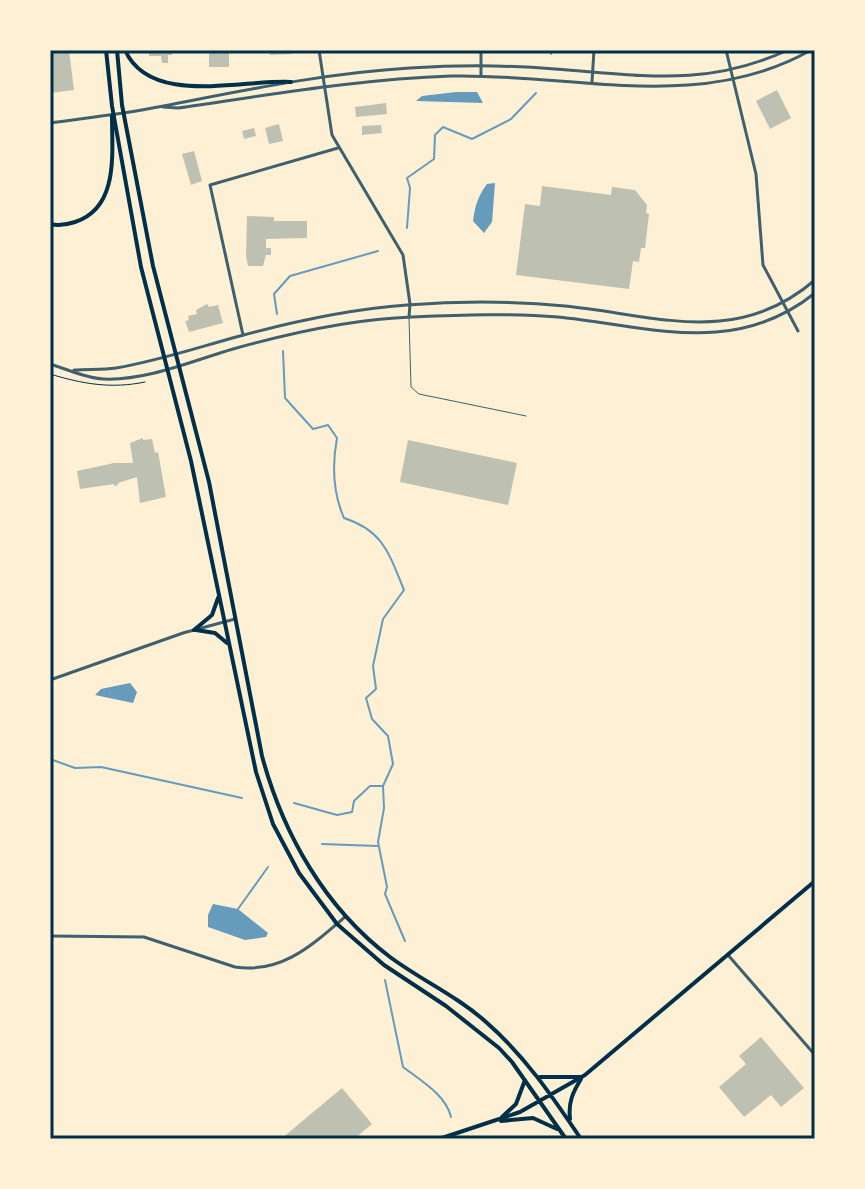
<svg xmlns="http://www.w3.org/2000/svg" width="865" height="1189" font-family="'Golos Text',sans-serif">
<rect width="100%" height="100%" fill="#fdf0d5"/>
<path fill="#669bbc" d="M456,92h21l6,11 -67,-2 6,-5z
M495,183l-3,39 -8,11 -11,-12c2,-15 5,-25 14,-37z
M130,683l7,9 -4,11 -38,-8 6,-6z
M213,904l25,5 30,24 -2,4 -21,3 -37,-13v-12z"/>
<g fill="none" stroke-linecap="round" stroke-linejoin="round">
<path stroke="#669bbc" stroke-width="2" d="M551,50v4
M407,228l3,-40 -3,-10 27,-19 1,-24 8,-8 29,12 39,-20 25,-26
M277,314l-3,-20 16,-18 88,-25
M283,351l2,47 28,31 15,-4 9,13c-5,27 -4,55 7,80 40,13 45,36 60,72l-21,29 -10,47 3,23 -10,9 6,21 16,17 5,28 -10,22 1,22 -6,34 9,45 -2,7 20,47
M50,759l25,9 26,-1 141,31
M294,803l43,12 15,-3 2,-11 16,-15h13
M322,844l55,2
M238,909l30,-42
M385,980l18,87c17,13 43,28 48,50"/>
</g>
<path fill="#bec0b2" d="M69,50l5,40 -24,3v-41z
M149,50h23v5h-4v8h-6l-1,-7h-12z
M209,50h20v17h-20z
M270,50h22v4l-22,1z
M777,90l14,28 -21,11 -14,-28z
M386,103l1,11 -31,3 -1,-10z
M279,124l4,17 -14,3 -4,-16z
M381,125l1,8 -20,2v-9z
M254,128l2,8 -12,3 -2,-8z
M194,151l8,30 -11,4 -9,-31z
M542,186l69,9 1,-8 23,3 12,15 -1,8 3,1 -4,34h-4l-2,14 -6,-1 -4,28 -113,-14 9,-71 15,2z
M247,216l27,1v4h33v17l-41,1v9h5v7h-5l-3,11h-15l-2,-10z
M207,304l2,3 9,-2 5,18 -34,9 -4,-11 4,-1 -1,-4 9,-2 -1,-4z
M143,438v2l9,-1 3,14 3,-1 8,45 -26,6 -3,-26 -19,6v2l-4,1v-2l-34,5 -3,-18 37,-8h19l-3,-20z
M408,440l109,23 -9,42 -108,-23z
M761,1037l43,51 -23,19 -10,-12 -27,22 -25,-30 27,-23 -7,-8z
M342,1088l30,36 -18,15h-73z"/>
<g fill="none" stroke-linecap="round" stroke-linejoin="round">
<path stroke="#003049" stroke-width="1" d="M50,374c33,10 61,15 95,8"/>
<path stroke="#3f606c" stroke-width="1" d="M409,318l2,69 8,7 107,22"/>
<path stroke="#3f606c" stroke-width="3" d="M319,50l13,85 71,120 7,49 -1,13
M481,50v26
M726,50l30,124 7,91 35,66
M592,82l2,-32
M243,335l-33,-150 128,-37
M50,936l94,1 91,30c47,7 77,-22 111,-51
M728,955l87,100"/>
<path stroke="#3f606c" stroke-width="3" d="M163,107l15,1c91,-13 182,-29 273,-32 121,-3 248,38 360,-26
M50,123c36,-5 73,-9 108,-16 83,-16 167,-34 252,-39 48,-3 97,-3 145,1 87,6 150,19 233,-19
M50,364c17,5 35,14 53,15 43,2 89,-18 130,-30 57,-16 119,-30 179,-32 48,-2 98,-4 146,0 92,9 176,41 257,-24
M74,370c14,-1 29,0 42,-2 42,-7 83,-21 124,-32 55,-15 111,-27 167,-31 53,-4 106,-4 158,1 91,9 171,42 250,-26
M50,680l133,-47 52,-14"/>
<path stroke="#003049" stroke-width="4" d="M106,50l6,56 29,161 50,194 65,311 17,52 26,49 38,51 47,41 62,41 53,42 13,14 54,77
M117,50l5,55 31,161 56,216 53,274c21,78 63,152 128,201 31,23 67,39 96,65 39,34 66,74 95,117
M125,50c25,57 118,29 166,32
M50,224c9,2 16,1 25,-2 44,-14 37,-69 37,-106
M194,630l18,-15 6,-17
M196,630l19,3 12,10
M540,1077h41
M502,1117l14,-13 9,-24
M570,1119c-2,-17 3,-27 11,-40
M501,1121l32,-3 24,11
M439,1139l81,-27 65,-37 230,-194"/>
</g>
<rect width="865" height="1189" fill="none" stroke="#fdf0d5" stroke-width="104"/>
<rect x="52" y="52" width="761" height="1085" fill="none" stroke="#003049" stroke-width="3"/>
</svg>
